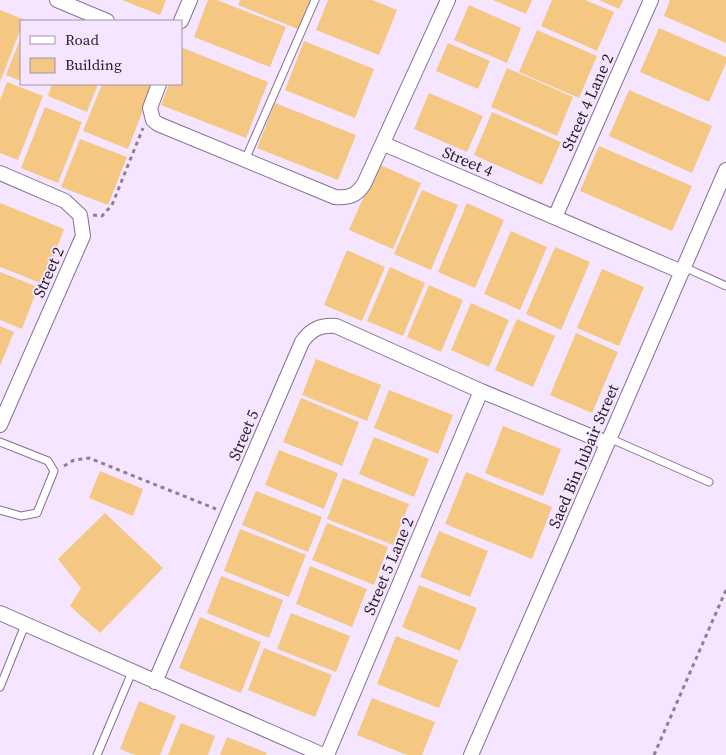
<svg xmlns="http://www.w3.org/2000/svg" width="726" height="755" font-family="'Source Serif 4',serif">
<rect width="100%" height="100%" fill="#f6e5ff"/>
<path fill="#f4c782" d="M122,0h44l-6,15z
M208,0h9l69,27 -16,40 -76,-30z
M240,0h70l-12,29 -60,-24z
M328,0h44l25,10 -18,45 -63,-25z
M493,0h39l-6,14z
M552,0h33l29,12 -17,39 -56,-25z
M599,0h24l-4,9z
M670,0h56v43l-62,-27z
M469,5l52,23 -14,35 -53,-23z
M0,10l25,10 -4,1v7l-21,54z
M659,28l67,29v6l-17,39 -69,-30z
M537,30l60,26 -18,42 -60,-26z
M21,37v44l-15,-6z
M304,41l70,28 -19,49 -70,-28z
M448,43l42,18 -12,28 -42,-18z
M183,48l85,34 -22,56 -85,-33 8,-21h12v-31z
M507,68l66,29 -16,39 -66,-29z
M7,82l36,14 -25,64 -18,-7v-53z
M52,84h46l-11,28 -39,-16z
M102,84h51l-25,65 -45,-18z
M629,90l83,36 -20,47 -83,-37z
M429,93l54,23 -16,36 -53,-23z
M275,103l81,32 -18,45 -81,-32z
M45,107l37,15 -24,61 -37,-15z
M492,112l69,30 -19,43 -68,-30z
M80,139l47,18 -19,48 -47,-18z
M599,146l93,40 -20,45 -92,-40z
M378,164l43,19 -28,66 -44,-19z
M422,190l36,15 -27,65 -37,-16z
M0,203l64,26 -21,55 -43,-17z
M467,203l37,17 -29,68 -37,-16z
M511,231l36,16 -27,63 -36,-16z
M555,247l35,15 -29,68 -35,-16z
M347,250l38,17 -23,54 -38,-16z
M390,267l35,16 -22,53 -36,-15z
M602,269l42,18 -25,59 -42,-18z
M0,272l38,15 -16,42 -22,-9z
M429,285l34,15 -22,52 -34,-15z
M471,303l38,17 -20,47 -38,-17z
M517,319l38,17 -22,51 -38,-17z
M0,326l14,6 -14,34z
M576,333l42,19 -26,61 -42,-18z
M316,359l65,26 -14,36 -65,-26z
M389,390l64,25 -15,39 -64,-26z
M301,398l58,24 -17,44 -59,-24z
M503,426l58,23 -18,47 -58,-23z
M374,437l55,22 -15,38 -55,-23z
M279,450l59,23 -14,36 -59,-24z
M100,471l43,18 -10,27 -44,-18z
M466,472l86,35 -20,52 -87,-35z
M343,478l66,26 -16,41 -66,-26z
M256,491l66,26 -14,35 -66,-27z
M105,513l58,55 -63,65 -30,-27 11,-18 -23,-29z
M327,523l61,24 -14,38 -62,-25z
M240,529l66,26 -17,42 -65,-26z
M439,531l49,20 -18,46 -50,-20z
M310,566l57,23 -15,38 -56,-23z
M221,576l62,24 -14,38 -62,-25z
M419,585l58,23 -17,43 -58,-24z
M291,613l59,23 -14,36 -59,-23z
M200,617l61,25 -20,51 -62,-25z
M396,636l62,24 -19,48 -62,-24z
M264,648l68,27 -17,42 -67,-27z
M372,698l63,24 -13,33h-15l-50,-20z
M139,701l37,15 -16,39h-25l-15,-6z
M181,723l34,13 -7,19h-40z
M227,737l40,16 -1,2h-46z"/>
<g fill="none" stroke-linecap="round" stroke-linejoin="round">
<defs>
<path id="lane" d="M245,160l70,-160
M684,267l42,19
M609,438l100,44
M0,442l48,19 6,10 -17,42 -16,3 -21,-6
M0,687l25,-62
M97,755l35,-83"/>
<path id="street" d="M57,0l50,21
M181,21l9,-21
M159,84l-9,24 3,12 5,4 177,73c14,1 21,-1 29,-13l84,-184
M384,144l298,128
M0,173l65,28 15,14 3,21 -83,189
M555,217l96,-217
M0,613l323,142
M155,682l147,-340c9,-13 18,-17 34,-16l145,65 126,52
M327,755l154,-364
M471,755l94,-214 161,-371"/>
</defs>
<use href="#lane" stroke="#84718e" stroke-width="9"/>
<use href="#street" stroke="#84718e" stroke-width="16"/>
<path stroke="#8c8092" stroke-width="3" stroke-dasharray="4 4" stroke-linecap="butt" d="M93,215l9,1 10,-11 31,-77
M64,466l10,-6 15,-2 127,51
M654,755l72,-165"/>
<use href="#lane" stroke="#fff" stroke-width="7"/>
<use href="#street" stroke="#fff" stroke-width="14"/>
</g>
<g text-anchor="middle" stroke-width="4" stroke-linejoin="round" paint-order="stroke">
<g font-size="16" fill="#251e29" stroke="#f6e5ff">
<text transform="translate(587 102) rotate(-66)" y="6">Street 4 Lane 2</text>
<text transform="translate(468 161) rotate(23)" y="6">Street 4</text>
<text transform="translate(48 272) rotate(-66)" y="6">Street 2</text>
<text transform="translate(243 435) rotate(-67)" y="6">Street 5</text>
<text transform="translate(583 456) rotate(-67)" y="6">Saed Bin Jubair Street</text>
<text transform="translate(388 566) rotate(-67)" y="6">Street 5 Lane 2</text>
</g>
</g>
<rect x="20" y="20" width="162" height="65" fill="#f6e5ff" stroke="#a295a9"/>
<rect x="30" y="36" width="25" height="8" fill="#ffffff" stroke="#a295a9"/>
<text x="65" y="45" font-size="15" fill="#251e29">Road</text>
<rect x="30" y="58" width="25" height="15" fill="#f4c782" stroke="#a295a9"/>
<text x="65" y="70" font-size="15" fill="#251e29">Building</text>
</svg>
